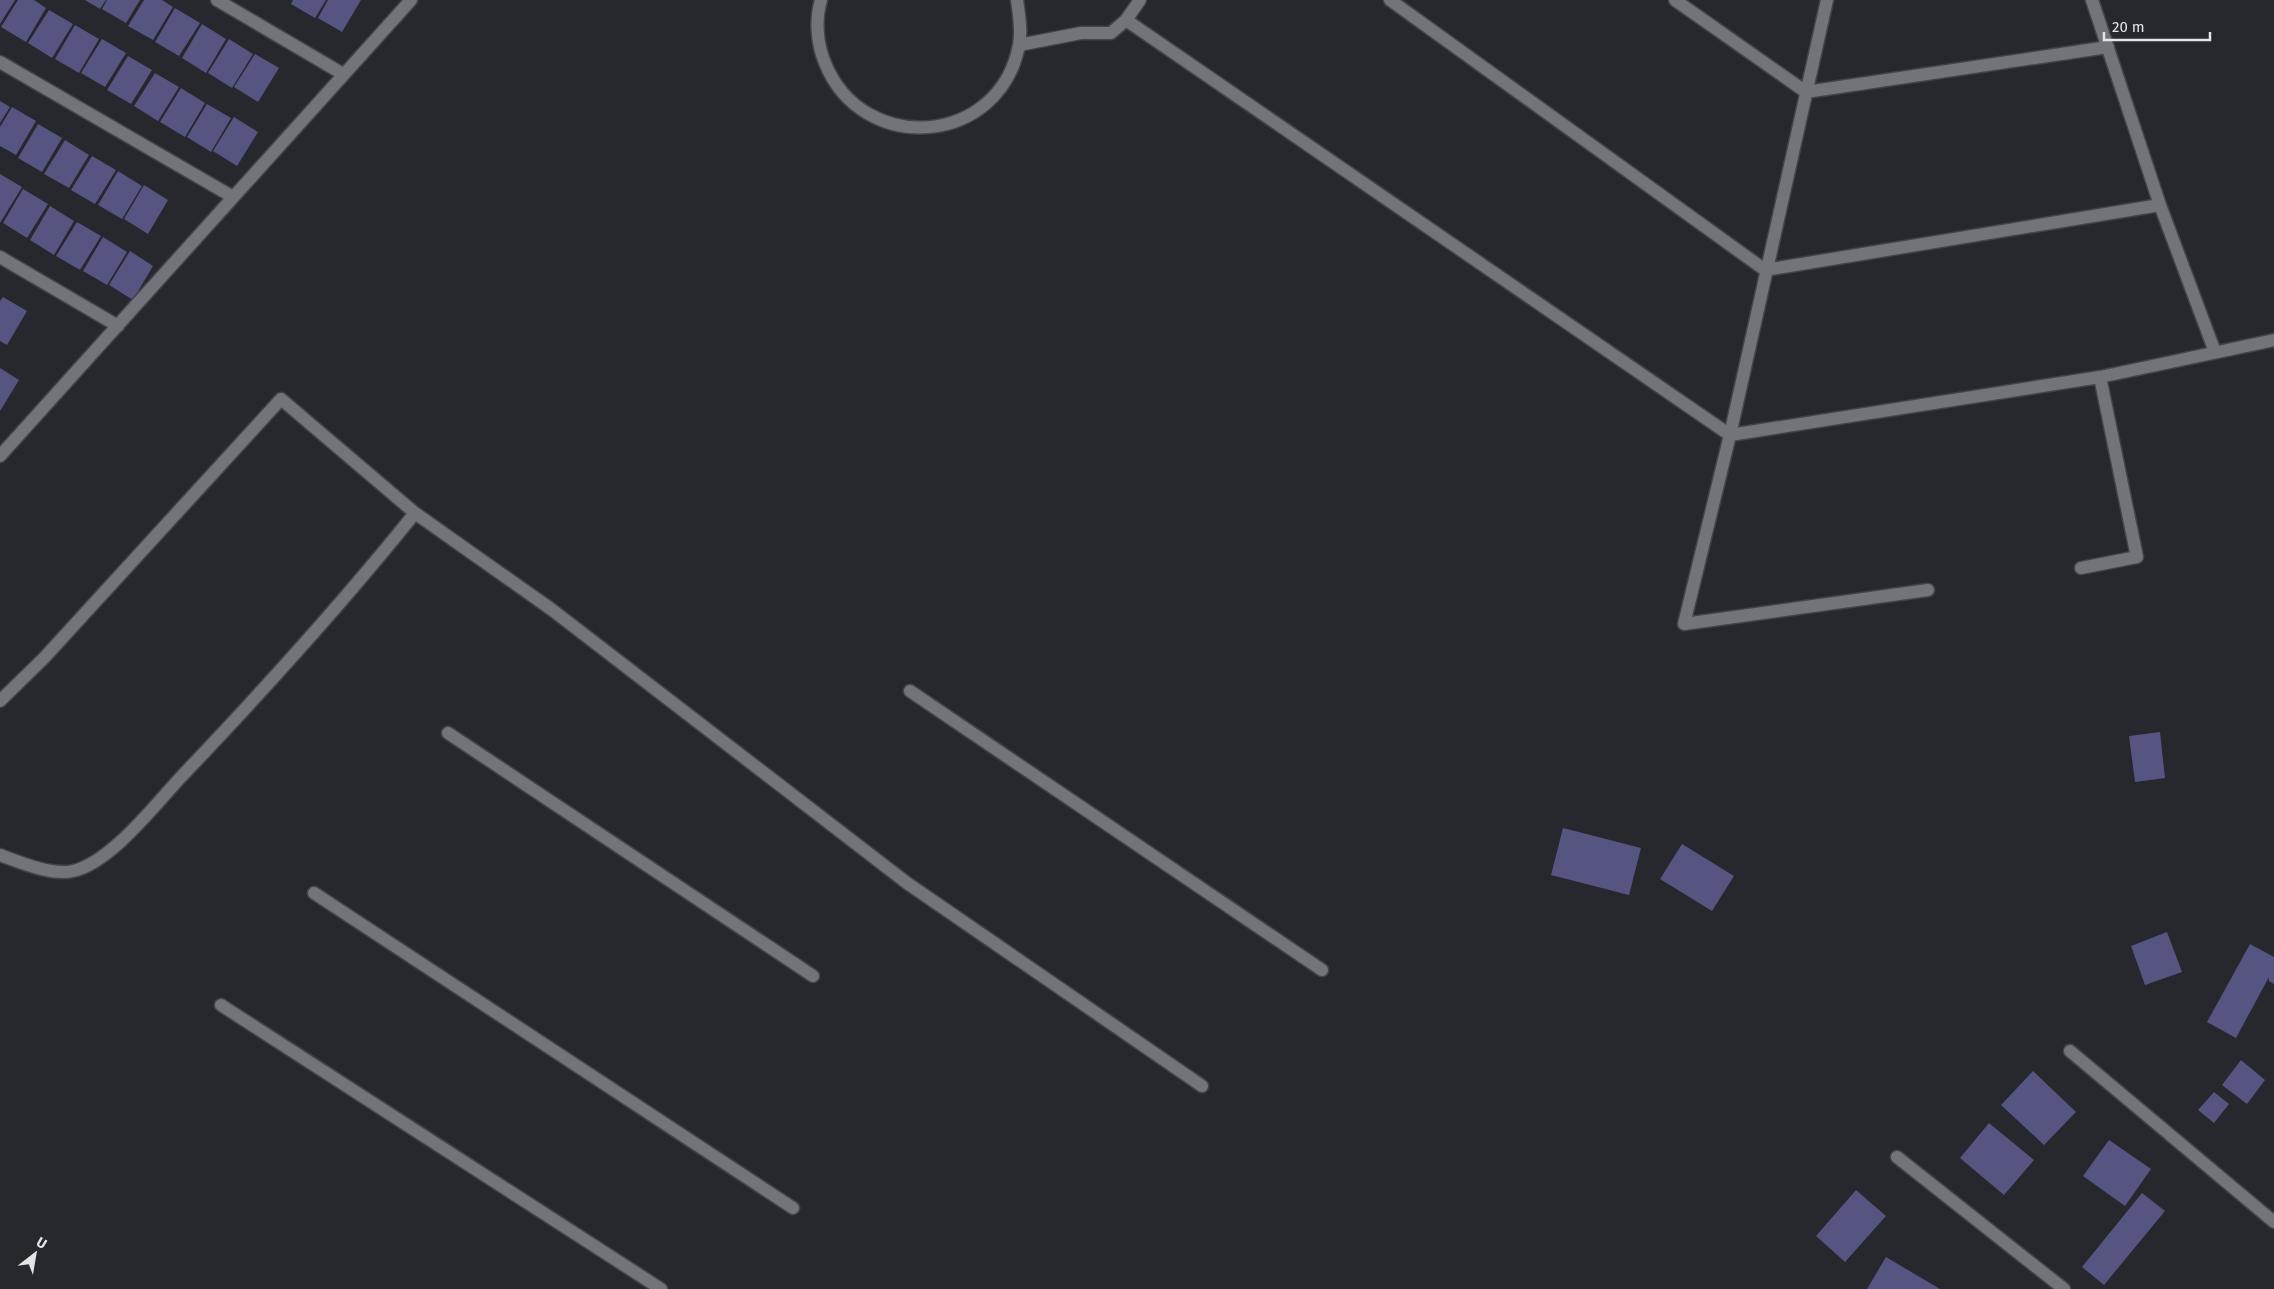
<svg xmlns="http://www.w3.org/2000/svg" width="2274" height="1289" font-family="'Fira Sans',sans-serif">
<rect width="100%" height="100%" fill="#27272e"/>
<path fill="#565481" d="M0,0h15l-15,24z
M18,0h16l12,8 -20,34 -25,-15z
M85,0h21l-6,9z
M107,0h33l-14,23 -24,-14z
M144,0h18l11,7 -20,33 -25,-14z
M293,0h33l-11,18 -24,-14z
M328,0h33l-19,32 -24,-14z
M175,8l25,15 -21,33 -24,-14z
M49,10l24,14 -21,34 -24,-15z
M202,24l24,15 -20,34 -24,-15z
M75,25l24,14 -20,34 -24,-14z
M102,39l24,14 -21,34 -24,-14z
M229,39l24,15 -21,34 -24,-15z
M255,54l24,14 -21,34 -24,-15z
M128,56l24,14 -21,34 -24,-14z
M155,73l24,14 -21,34 -24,-15z
M181,88l24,15 -20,34 -25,-15z
M0,101l10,6 -10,16z
M207,104l24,14 -20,34 -24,-15z
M12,107l24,14 -20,34 -16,-9v-19z
M234,117l24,15 -21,34 -24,-15z
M38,124l24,14 -20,34 -24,-14z
M65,140l24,15 -20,33 -25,-14z
M92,156l24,14 -21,34 -24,-14z
M118,171l24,15 -20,33 -24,-14z
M0,174l22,13 -22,36z
M144,185l24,15 -20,34 -24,-15z
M23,189l25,15 -21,34 -24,-15z
M50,206l24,15 -20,34 -24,-15z
M77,222l24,14 -21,34 -24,-14z
M103,237l24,15 -20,33 -24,-14z
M130,251l23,15 -20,34 -24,-15z
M3,297l24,14 -20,34 -7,-4v-40z
M0,368l19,12 -19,31z
M2160,732l5,46 -30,4 -6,-46z
M1563,828l78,20 -12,47 -78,-20z
M1682,844l52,32 -22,35 -52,-32z
M2167,932l15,40 -37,13 -14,-39z
M2250,944l24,13v27l-5,-3v-4l-33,61 -29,-16z
M2241,1060l24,20 -18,24 -25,-19z
M2033,1071l43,41 -32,33 -43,-40z
M2214,1092l15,12 -15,19 -16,-13z
M1989,1123l45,37 -30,35 -44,-37z
M2109,1140l42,29 -26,37 -42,-30z
M1856,1190l30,26 -41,46 -29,-26z
M2142,1193l23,18 -61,74 -22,-18z
M1886,1257l54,32h-73z"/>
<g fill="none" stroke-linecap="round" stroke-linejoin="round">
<defs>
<path id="minor" d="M217,0l126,74
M821,0c-6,20 -4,44 4,63 38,94 175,83 194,-18 3,-15 0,-30 -2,-45
M1390,0l375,270 395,-65
M1675,0l131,92 302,-45
M1827,0l-97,435 -46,189 244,-34
M2092,0l68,205 55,147
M1126,20l604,415 370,-58 37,180 -56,11
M1019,45l62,-12h30l15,-13 14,-20
M0,62l233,135
M0,257l118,69
M2100,377l174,-37
M0,456l411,-456
M910,691l412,279
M0,701l44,-43 237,-259 134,114 136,96 356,274 295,203
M448,733l365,243
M0,855c19,7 52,21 73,16 37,-8 82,-66 108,-94 81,-85 160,-172 234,-264
M314,893l479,315
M221,1005l440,284
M2070,1051l204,171
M1897,1157l167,132"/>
</defs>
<use href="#minor" stroke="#434348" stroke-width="15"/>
<use href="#minor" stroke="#73737b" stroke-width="12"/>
</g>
<g transform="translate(35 1254) rotate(31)" stroke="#27272e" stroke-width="4" paint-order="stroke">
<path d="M0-4L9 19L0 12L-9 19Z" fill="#e3e3e8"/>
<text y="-8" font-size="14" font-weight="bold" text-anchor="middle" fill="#e3e3e8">U</text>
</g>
<path d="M2104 32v8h106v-8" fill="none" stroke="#e3e3e8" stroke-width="2.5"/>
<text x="2112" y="32" font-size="15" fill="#e3e3e8" stroke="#27272e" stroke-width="4" paint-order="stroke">20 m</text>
</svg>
